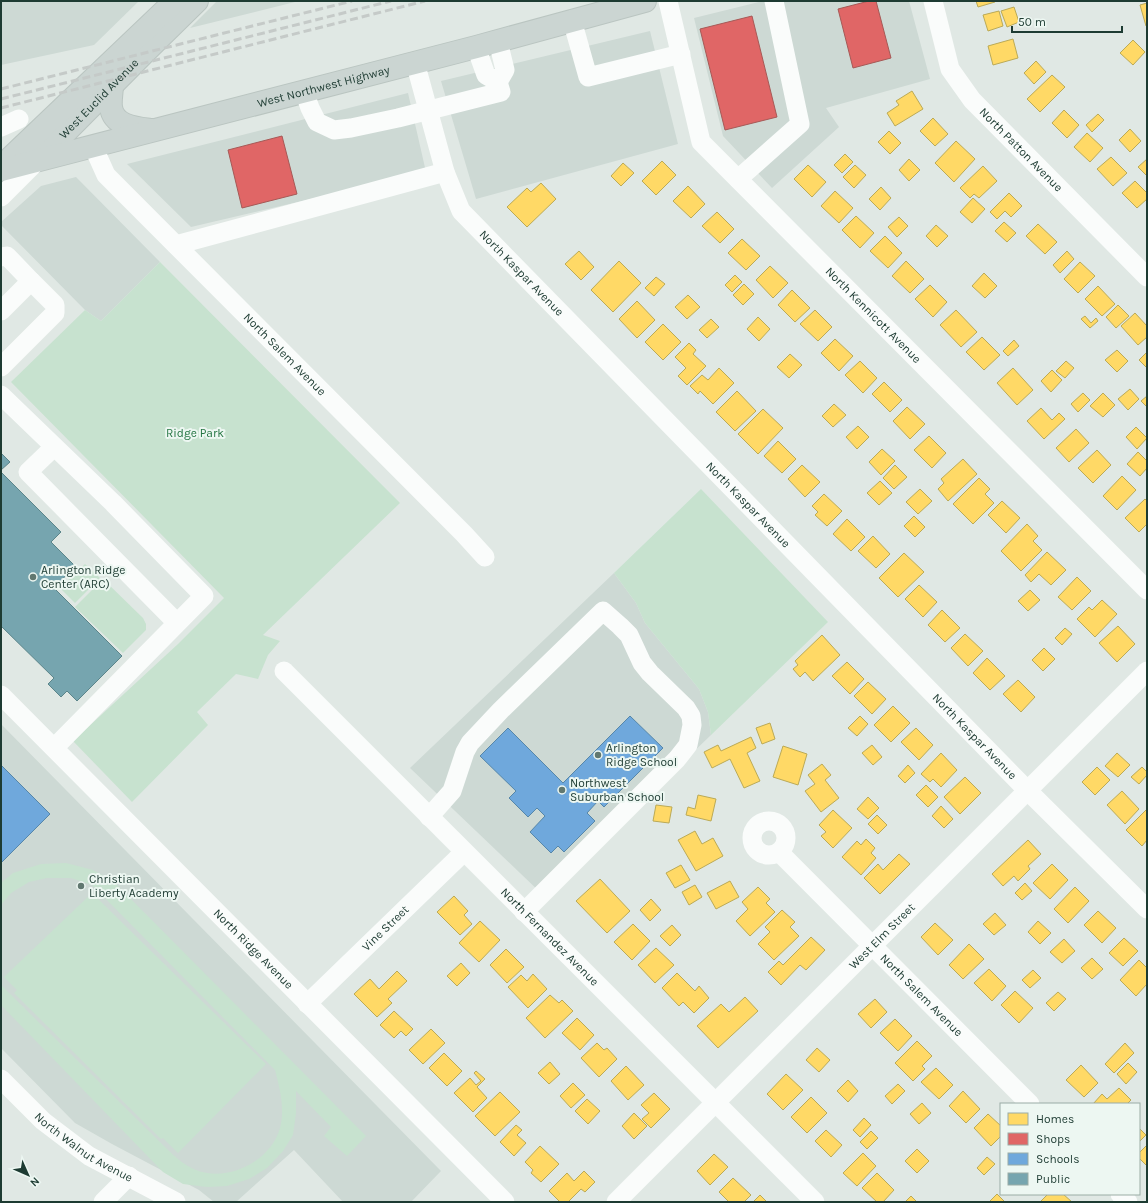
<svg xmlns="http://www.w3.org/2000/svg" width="1148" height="1203" font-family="Karla,sans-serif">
<rect width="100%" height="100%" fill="#e0e8e4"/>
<path fill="#cdd9d4" d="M1,1h138l-45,44 -93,20z
M217,1h82l-109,27z
M763,1h146l21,78 -104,29 13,19 -67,61 -49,-52 -29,-118z
M650,31l28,113 -202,55 -35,-118z
M408,93l18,79 -235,55 -64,-63z
M76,177l84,85 -59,59 -16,-11 -84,-85v-3l40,-36z
M614,573l22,30 9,20 54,66 9,23 3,23 -167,161 -134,-128z
M1,724l440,447 -30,31h-68l-49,-52 -58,52h-22l-15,-12 -87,-46 -37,-21 -74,-75z"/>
<path fill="#c7e2cf" d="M160,262l240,241 -137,132 17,6 -12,14 -10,24 -22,-5 -39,38 11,13 -76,77 -59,-61 105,-97 46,-46 -213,-216 74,-72 16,11z
M701,489l127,133 -117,113 -3,-23 -9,-23 -54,-66 -9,-20 -22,-30z
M85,564l15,14 -25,25 -15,-15z
M103,579l40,39 3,6v6l-23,23 -48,-46z
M66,863l27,7 20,11 253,255 -19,20 -23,-20 7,-9 -35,-36v22l-3,22 -10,16 -16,17 -18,11 -22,7 -20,1 -24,-3 -20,-12 -162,-167v-20l165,163c9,9 18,17 30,22 32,13 75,-9 84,-42 5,-19 0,-39 -5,-58l-183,-185 -21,-7h-24l-18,4 -18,11 -10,12v-22l12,-10 28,-9z
M92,893l174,171 -88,89 -15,-15 -2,1 -147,-146 3,-3 -13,-13z"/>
<path fill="#ffd966" stroke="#bbaa56" d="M976,1h19v1l-17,5z
M1147,3v23h-1l-6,-21z
M1014,7l5,15 -12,5 -6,-16z
M999,11l4,15 -15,5 -5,-16z
M1013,39l5,19 -25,7 -5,-19z
M1133,40l12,12 -12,13 -13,-12z
M1036,61l10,11 -12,12 -10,-11z
M1052,75l13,12 -25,25 -13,-13z
M912,91l11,18 -28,17 -8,-13 12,-8 -3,-4z
M1064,110l15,15 -12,13 -15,-15z
M1098,114l6,6 -12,12 -6,-7z
M933,118l15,16 -13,12 -15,-15z
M1130,129l11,12 -11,11 -11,-12z
M889,131l12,12 -11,11 -12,-12z
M1087,133l16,15 -13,14 -16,-15z
M956,141l19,18 -21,23 -19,-19z
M845,154l8,8 -11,11 -8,-8z
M1111,157l16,16 -14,13 -16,-17z
M909,159l11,11 -11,11 -10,-11z
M1147,159v17l-9,-9z
M662,161l14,14 -20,20 -14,-14z
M623,163l11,10 -13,13 -10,-10z
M808,165l18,17 -14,15 -18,-18z
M855,165l11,10 -12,13 -11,-11z
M983,166l14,15 -18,17 -5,-4 -4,4 -10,-10z
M1135,181l12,12v6l-10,9 -15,-15z
M541,183l15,16 -29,28 -20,-20 20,-19 4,4z
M688,186l17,18 -14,14 -18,-17z
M881,187l10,11 -11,12 -11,-11z
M835,191l18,17 -14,15 -18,-17z
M1009,193l13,13 -11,11 -6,-6 -8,8 -7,-7z
M973,198l12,11 -13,14 -12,-11z
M717,212l17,17 -14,14 -18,-17z
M856,216l18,17 -14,15 -18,-18z
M899,217l9,9 -11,11 -9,-10z
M1004,222l12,11 -9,9 -12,-11z
M1038,224l19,18 -12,12 -19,-18z
M936,225l12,11 -11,11 -11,-11z
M885,236l17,17 -14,15 -18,-17z
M742,239l18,17 -14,14 -18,-17z
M579,251l15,16 -13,13 -16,-16z
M1067,251l7,8 -14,14 -7,-8z
M619,261l22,22 -28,29 -22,-22z
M906,261l18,18 -14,14 -18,-17z
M1080,262l15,14 -17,17 -14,-14z
M770,266l18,17 -15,15 -17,-18z
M984,273l13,13 -12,12 -13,-12z
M735,275l7,7 -10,10 -7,-7z
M656,277l9,7 -11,12 -9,-8z
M744,284l10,10 -11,11 -10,-10z
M930,285l17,17 -14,15 -18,-18z
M1098,286l17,18 -13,12 -17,-17z
M792,290l18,18 -15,14 -17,-17z
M688,295l12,12 -13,12 -12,-12z
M637,301l18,19 -18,18 -18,-19z
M1118,305l11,11 -13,12 -10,-11z
M815,310l17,17 -14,14 -18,-17z
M956,310l21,22 -16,15 -21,-22z
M1135,313l12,13v11l-9,8 -17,-19z
M1085,316l6,7 5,-5 2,3 -8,7 -9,-9z
M758,317l12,12 -11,12 -12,-12z
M711,319l8,8 -12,11 -8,-8z
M663,324l18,18 -18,18 -18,-18z
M982,337l18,18 -16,15 -18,-18z
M835,339l18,17 -14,15 -18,-18z
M1014,340l5,6 -11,10 -5,-5z
M689,343l7,7 -3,4 13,12 -19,19 -9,-9 8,-8 -11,-11z
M1117,350l11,11 -11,11 -12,-12z
M1147,352v16l-8,-8z
M790,354l12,11 -13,13 -12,-11z
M860,361l17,17 -14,15 -18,-18z
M1066,361l8,7 -9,10 -9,-7z
M719,368l15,15 -21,21 -13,-13 -2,3 -8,-8 12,-11 6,5z
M1013,368l20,22 -16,15 -20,-22z
M1052,370l10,10 -11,12 -10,-11z
M884,382l18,18 -12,12 -18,-18z
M1130,389l9,10 -11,11 -10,-11z
M737,391l19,20 -21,20 -19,-19z
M1083,393l7,7 -12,12 -7,-8z
M1103,393l12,12 -12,12 -13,-11z
M1147,396v11l-6,-6z
M834,404l12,11 -13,12 -11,-11z
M907,407l18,17 -15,15 -17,-18z
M1041,408l11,12 7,-7 6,6 -21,20 -17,-18z
M763,409l20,19 -25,26 -20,-20z
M858,426l11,11 -12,12 -11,-12z
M1136,427l11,11 -10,11 -11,-12z
M1076,429l13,14 -20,19 -13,-14z
M929,436l17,17 -14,15 -18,-18z
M778,441l18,18 -14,14 -18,-17z
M882,449l13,12 -14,14 -12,-13z
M1097,450l14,15 -18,18 -15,-15z
M1138,452l9,9v7l-7,8 -13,-12z
M963,459l14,15 -29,27 -10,-12 6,-6 -3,-4z
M802,465l18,17 -15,15 -17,-18z
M895,465l12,12 -13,12 -11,-11z
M1122,476l14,14 -19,20 -14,-14z
M979,478l11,11 -5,5 9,9 -21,21 -20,-20z
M880,481l12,12 -13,12 -12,-12z
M920,489l12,12 -14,13 -12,-12z
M824,494l18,17 -15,15 -12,-11 3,-3 -6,-6z
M1145,499l2,2v23l-8,8 -14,-14z
M1002,501l18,17 -14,15 -18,-18z
M914,516l11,11 -10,10 -11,-11z
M847,519l18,18 -14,14 -18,-17z
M1027,524l11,12 -5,5 9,9 -21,21 -20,-20z
M873,536l17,18 -14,14 -18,-17z
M1047,552l19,18 -15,15 -12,-11 -8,8 -6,-7z
M904,553l20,19 -26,25 -19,-19z
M1077,577l14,14 -19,19 -14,-13z
M919,585l18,17 -14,15 -18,-18z
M1030,590l10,10 -12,11 -10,-10z
M1102,600l15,14 -22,23 -18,-18 12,-12 3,3z
M942,610l18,18 -15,14 -17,-17z
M1118,626l17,18 -18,18 -18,-19z
M1065,628l7,6 -10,11 -7,-7z
M965,634l18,17 -15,15 -17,-18z
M822,635l18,20 -27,26 -8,-9 -5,5 -7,-8 5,-4 -3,-4z
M1044,648l11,11 -12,12 -11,-11z
M987,658l18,18 -15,14 -17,-17z
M847,662l17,17 -14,15 -18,-18z
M1018,680l17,17 -14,15 -18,-18z
M868,682l18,17 -14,15 -18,-18z
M893,706l17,17 -19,19 -17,-17z
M860,716l8,8 -11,12 -9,-8z
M770,723l5,16 -13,5 -6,-16z
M916,728l17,17 -14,15 -18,-18z
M751,737l5,11 -9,5 13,28 -16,7 -14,-29 -18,9 -8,-16 14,-7 3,6z
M872,745l10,12 -9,8 -11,-12z
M783,746l24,8 -9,31 -25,-8z
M941,753l16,17 -16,17 -8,-8 -3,3 -9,-8z
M1117,753l13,12 -12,12 -13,-11z
M822,764l9,11 -6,5 14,18 -18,14 -16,-21 10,-7 -7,-9z
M908,765l7,8 -10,10 -7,-7z
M1097,767l13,13 -15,15 -13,-13z
M1142,767l5,5v3l-8,9 -8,-7z
M965,777l16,16 -21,21 -16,-17z
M926,785l12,12 -10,10 -12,-12z
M1122,791l17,18 -14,15 -18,-19z
M698,795l18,4 -5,22 -25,-6 2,-8 7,2z
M868,797l11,11 -11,11 -11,-10z
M656,805l16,2 -3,16 -16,-2z
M941,806l12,13 -9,9 -12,-12z
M833,810l19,18 -19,20 -12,-12 5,-4 -7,-7z
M1146,810l1,1v29l-5,6 -16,-16z
M877,815l10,10 -9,9 -10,-10z
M695,831l7,13 11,-6 10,18 -27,15 -18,-31z
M866,839l9,9 -4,5 5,5 -15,17 -19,-18 15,-16 4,4z
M1028,840l13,14 -13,12 2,3 -12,12 -4,-5 -11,10 -11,-12z
M899,854l11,10 -30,30 -16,-16 14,-14 5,6z
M1052,864l16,16 -18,19 -17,-16z
M681,865l9,15 -15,8 -9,-15z
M600,879l30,32 -23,22 -31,-32z
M730,881l9,16 -23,12 -9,-16z
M1025,883l7,8 -10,9 -7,-7z
M695,885l7,12 -13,8 -7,-13z
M758,887l12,12 -4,4 9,9 -25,24 -14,-15 12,-12 -6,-7z
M1075,887l14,14 -21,22 -14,-14z
M454,896l14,15 -4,4 8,9 -12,11 -23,-23z
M651,899l10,11 -11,11 -10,-11z
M782,910l13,12 -5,5 9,9 -25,24 -16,-16 12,-12 -5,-5z
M1098,911l18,17 -14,15 -18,-18z
M995,913l11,12 -12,10 -11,-11z
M480,921l20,19 -21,22 -20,-19z
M1038,921l13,12 -11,11 -12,-12z
M935,923l18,17 -15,15 -17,-18z
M633,924l17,17 -18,19 -18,-18z
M672,925l9,10 -11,11 -10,-10z
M811,937l14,13 -19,20 -6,-5 -19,20 -13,-13 11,-11 4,4z
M1124,938l14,13 -15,15 -14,-13z
M1064,939l11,12 -13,12 -12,-11z
M969,944l15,15 -21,20 -14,-14z
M656,948l18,17 -19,18 -17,-18z
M506,949l18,18 -17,16 -17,-18z
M1092,958l11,11 -11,10 -11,-11z
M1139,960l8,8v16l-11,12 -16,-16z
M461,963l9,10 -13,13 -10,-10z
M989,969l17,17 -14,15 -18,-18z
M1033,970l8,8 -11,10 -8,-8z
M397,971l10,10 -19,18 4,4 -15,14 -23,-23 16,-15 9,10z
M677,973l18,18 4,-5 10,12 -15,15 -11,-11 -4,4 -17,-18z
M533,974l14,15 -19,19 -20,-21 13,-12 6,6z
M1015,991l18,17 -14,15 -18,-18z
M1058,992l8,7 -12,12 -8,-8z
M550,995l9,8 3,-3 11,11 -28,27 -19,-20z
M745,997l13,14 -40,37 -21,-22 24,-22 8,8z
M875,999l12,13 -16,16 -13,-14z
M394,1011l19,18 -7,7 -5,-5 -7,7 -14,-13z
M577,1018l17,17 -14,15 -18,-17z
M895,1019l17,17 -14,15 -18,-18z
M431,1029l14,14 -22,21 -14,-14z
M917,1041l15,15 -10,10 3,3 -12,12 -18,-18z
M597,1043l7,7 3,-2 10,11 -18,18 -18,-19z
M1125,1043l9,10 -20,20 -9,-9z
M817,1048l13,12 -11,12 -13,-12z
M444,1053l18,18 -15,15 -18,-18z
M550,1062l10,12 -11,10 -11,-11z
M1128,1063l9,9 -11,12 -9,-10z
M1081,1065l17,18 -14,14 -18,-17z
M626,1066l18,19 -16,15 -17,-19z
M936,1068l17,17 -14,14 -18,-17z
M476,1071l9,8 -8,8 10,11 -14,14 -19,-19 16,-15 6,7 5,-4 -7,-8z
M786,1074l17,16 -20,20 -16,-16z
M848,1080l10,11 -10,11 -11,-11z
M573,1083l12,12 -14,13 -11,-12z
M898,1084l7,7 -13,13 -7,-8z
M1119,1088l12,12 -4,4h-34l9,-10 5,5z
M963,1091l17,18 -14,14 -17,-17z
M500,1092l20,20 -25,24 -20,-20z
M654,1093l16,16 -19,19 -9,-9 7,-6 -8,-8z
M811,1097l16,16 -20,20 -16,-16z
M587,1099l13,12 -12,13 -13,-13z
M922,1103l9,10 -12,11 -9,-10z
M634,1113l13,13 -13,13 -12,-13z
M988,1114l13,12v10l-10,10 -17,-18z
M864,1118l7,7 -11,12 -7,-7z
M516,1125l6,5 -5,5 9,8 -12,13 -14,-14z
M1139,1128l7,7 -7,7z
M826,1130l16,15 -11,12 -16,-16z
M871,1131l7,7 -11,11 -7,-7z
M1147,1145v21l-8,-8v-5z
M540,1146l19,18 -18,18 -10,-9 2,-3 -8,-8z
M917,1149l12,12 -12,12 -12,-12z
M863,1153l13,13 -19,20 -14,-13z
M714,1154l14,13 -18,18 -13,-14z
M987,1157l8,7 -11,11 -7,-7z
M584,1171l11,11 -10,10 -4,-3 -13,13h-8l-11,-11 18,-18 7,8z
M877,1173l17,17 -11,12h-6l-15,-14z
M733,1178l18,17 -7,7h-15l-10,-10z
M997,1194l8,8h-16z
M1048,1194h15l9,8h-30l-1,-1z
M760,1195l7,7h-14z
M911,1196l6,6h-12z"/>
<path fill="#e06666" stroke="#a65956" d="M869,1h7l15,57 -38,10 -15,-59z
M752,16l25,101 -52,13 -25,-101z
M282,136l15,58 -55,14 -14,-58z"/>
<path fill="#6fa8dc" stroke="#5687a9" d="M630,716l33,32 -59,59 -6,-6 -11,12 8,8 -31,31 -6,-6 -7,7 -21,-21 15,-16 -8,-8 -9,9 -19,-19 7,-7 -36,-35 28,-28 55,55z
M1,765l49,49 -49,49z"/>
<path fill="#76a5af" stroke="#5b858a" d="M1,453l9,9 -9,8z
M1,472l60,60 -10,10 24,24 -21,22 68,68 -45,45 -10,-10 -6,6 -13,-13 6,-6 -53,-52z"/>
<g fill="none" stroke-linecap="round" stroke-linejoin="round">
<defs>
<g id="major">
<path d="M112,85c0,7 -2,15 -1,22 2,19 25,21 40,23"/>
<path id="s11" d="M39,159l104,-105 54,-53"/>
<path d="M1,167l174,-166"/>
<path id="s12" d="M1,170l475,-123 169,-46"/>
</g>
</defs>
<use href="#major" stroke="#bac5c1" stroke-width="24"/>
<g stroke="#fafcfb" stroke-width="19">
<path id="s1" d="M668,1l33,141 446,448"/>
<path id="s2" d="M933,1l17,68 22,31 175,177"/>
<path d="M572,20l16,57 93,-23"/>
<path id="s3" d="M415,62l30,110 16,39 566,579 120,119"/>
<path d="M498,82l7,-12 -7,-29"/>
<path d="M304,91l6,17 7,14 17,8 17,-2 47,-10 103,-26 -3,-10 -12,-7 -10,-28"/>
<path d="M1,127l18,-8"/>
<path id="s4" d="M93,146l13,29 358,359 21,23"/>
<path d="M738,179l62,-55 -26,-123"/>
<path d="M1,197l38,-38"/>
<path d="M176,245l269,-73"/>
<path d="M1,257l6,-1 24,25 -30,30"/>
<path d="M1,367l54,-54v-8l-24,-24"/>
<path d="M1,395l112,108 91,93 -150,152"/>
<path d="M54,447l-26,25 149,151"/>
<path id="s5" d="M284,671l531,531"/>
<path id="s6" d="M1,695l504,507"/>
<path d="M429,817l23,-26 13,-39 5,-9 31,-33 102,-99 17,15 9,9 13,28 8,10 36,35 5,8 1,9 -4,20 -11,14 -153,153"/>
<circle cx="769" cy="838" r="17"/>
<path id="s7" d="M779,852l251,252"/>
<path id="s8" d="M307,1004l157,-152"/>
<path id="s9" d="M1,1079l42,42 46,35 87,46"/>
<path d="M1120,1194l8,8"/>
<path d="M103,1202l26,-26"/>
<path id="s10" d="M616,1202l531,-531"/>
</g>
<use href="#major" stroke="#cbd5d2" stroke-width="22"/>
<path stroke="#c5cac8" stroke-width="3" stroke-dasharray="8 4" stroke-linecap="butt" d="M1,89l351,-88
M1,99l390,-98
M1,108l424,-107"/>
</g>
<g fill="#617870" stroke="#edf7f2" stroke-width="1.5">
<circle cx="33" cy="577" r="4"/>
<circle cx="598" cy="755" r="4"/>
<circle cx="562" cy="790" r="4"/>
<circle cx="81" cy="886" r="4"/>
</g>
<g text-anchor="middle" stroke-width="4" stroke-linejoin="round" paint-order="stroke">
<g font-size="12" fill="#1d3b32" stroke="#edf7f2">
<text dy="4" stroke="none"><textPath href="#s12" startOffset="333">West Northwest Highway</textPath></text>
<text dy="4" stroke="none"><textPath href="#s11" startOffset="85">West Euclid Avenue</textPath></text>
<text dy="4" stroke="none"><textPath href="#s2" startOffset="178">North Patton Avenue</textPath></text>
<text dy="4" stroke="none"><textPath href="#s3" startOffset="243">North Kaspar Avenue</textPath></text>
<text dy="4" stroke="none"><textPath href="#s1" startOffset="389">North Kennicott Avenue</textPath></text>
<text dy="4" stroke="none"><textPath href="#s4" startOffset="285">North Salem Avenue</textPath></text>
<text dy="4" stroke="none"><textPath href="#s3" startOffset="567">North Kaspar Avenue</textPath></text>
<text dy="4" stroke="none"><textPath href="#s3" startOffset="891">North Kaspar Avenue</textPath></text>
<text dy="4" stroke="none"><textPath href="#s8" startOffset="109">Vine Street</textPath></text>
<text dy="4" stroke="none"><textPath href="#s10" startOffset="376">West Elm Street</textPath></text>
<text dy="4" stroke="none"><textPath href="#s5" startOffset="376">North Fernandez Avenue</textPath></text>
<text dy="4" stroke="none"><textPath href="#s6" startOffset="358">North Ridge Avenue</textPath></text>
<text dy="4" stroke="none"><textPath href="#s7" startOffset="202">North Salem Avenue</textPath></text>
<text dy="4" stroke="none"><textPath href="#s9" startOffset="108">North Walnut Avenue</textPath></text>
</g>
<g font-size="12" fill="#247542" stroke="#edf7f2">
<text x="195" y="437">Ridge Park</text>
</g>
<g font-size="12" fill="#1d3b32" stroke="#edf7f2" text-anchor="start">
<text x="41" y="574">Arlington Ridge<tspan x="41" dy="14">Center (ARC)</tspan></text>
<text x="606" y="752">Arlington<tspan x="606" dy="14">Ridge School</tspan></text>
<text x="570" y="787">Northwest<tspan x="570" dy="14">Suburban School</tspan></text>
<text x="89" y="883">Christian<tspan x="89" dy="14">Liberty Academy</tspan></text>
</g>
</g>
<rect width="1148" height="1203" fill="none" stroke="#1d3b32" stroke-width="4"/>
<rect x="1000" y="1103" width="140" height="92" fill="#edf7f2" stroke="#9aaca5"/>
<rect x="1008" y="1113" width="20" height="12" fill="#ffd966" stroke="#9aaca5"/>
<text x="1036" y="1123" font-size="12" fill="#1d3b32">Homes</text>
<rect x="1008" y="1133" width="20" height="12" fill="#e06666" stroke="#9aaca5"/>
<text x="1036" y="1143" font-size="12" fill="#1d3b32">Shops</text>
<rect x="1008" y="1153" width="20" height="12" fill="#6fa8dc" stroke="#9aaca5"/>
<text x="1036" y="1163" font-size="12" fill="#1d3b32">Schools</text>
<rect x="1008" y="1173" width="20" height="12" fill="#76a5af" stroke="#9aaca5"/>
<text x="1036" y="1183" font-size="12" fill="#1d3b32">Public</text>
<g transform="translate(28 1175) rotate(135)" stroke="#edf7f2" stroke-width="3" paint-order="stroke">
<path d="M0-3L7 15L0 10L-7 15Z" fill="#1d3b32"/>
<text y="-6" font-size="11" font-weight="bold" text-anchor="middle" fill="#1d3b32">N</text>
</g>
<path d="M1012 26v6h110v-6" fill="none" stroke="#1d3b32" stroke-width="2"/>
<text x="1018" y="26" font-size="12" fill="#1d3b32" stroke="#edf7f2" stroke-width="3" paint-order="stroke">50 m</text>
</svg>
